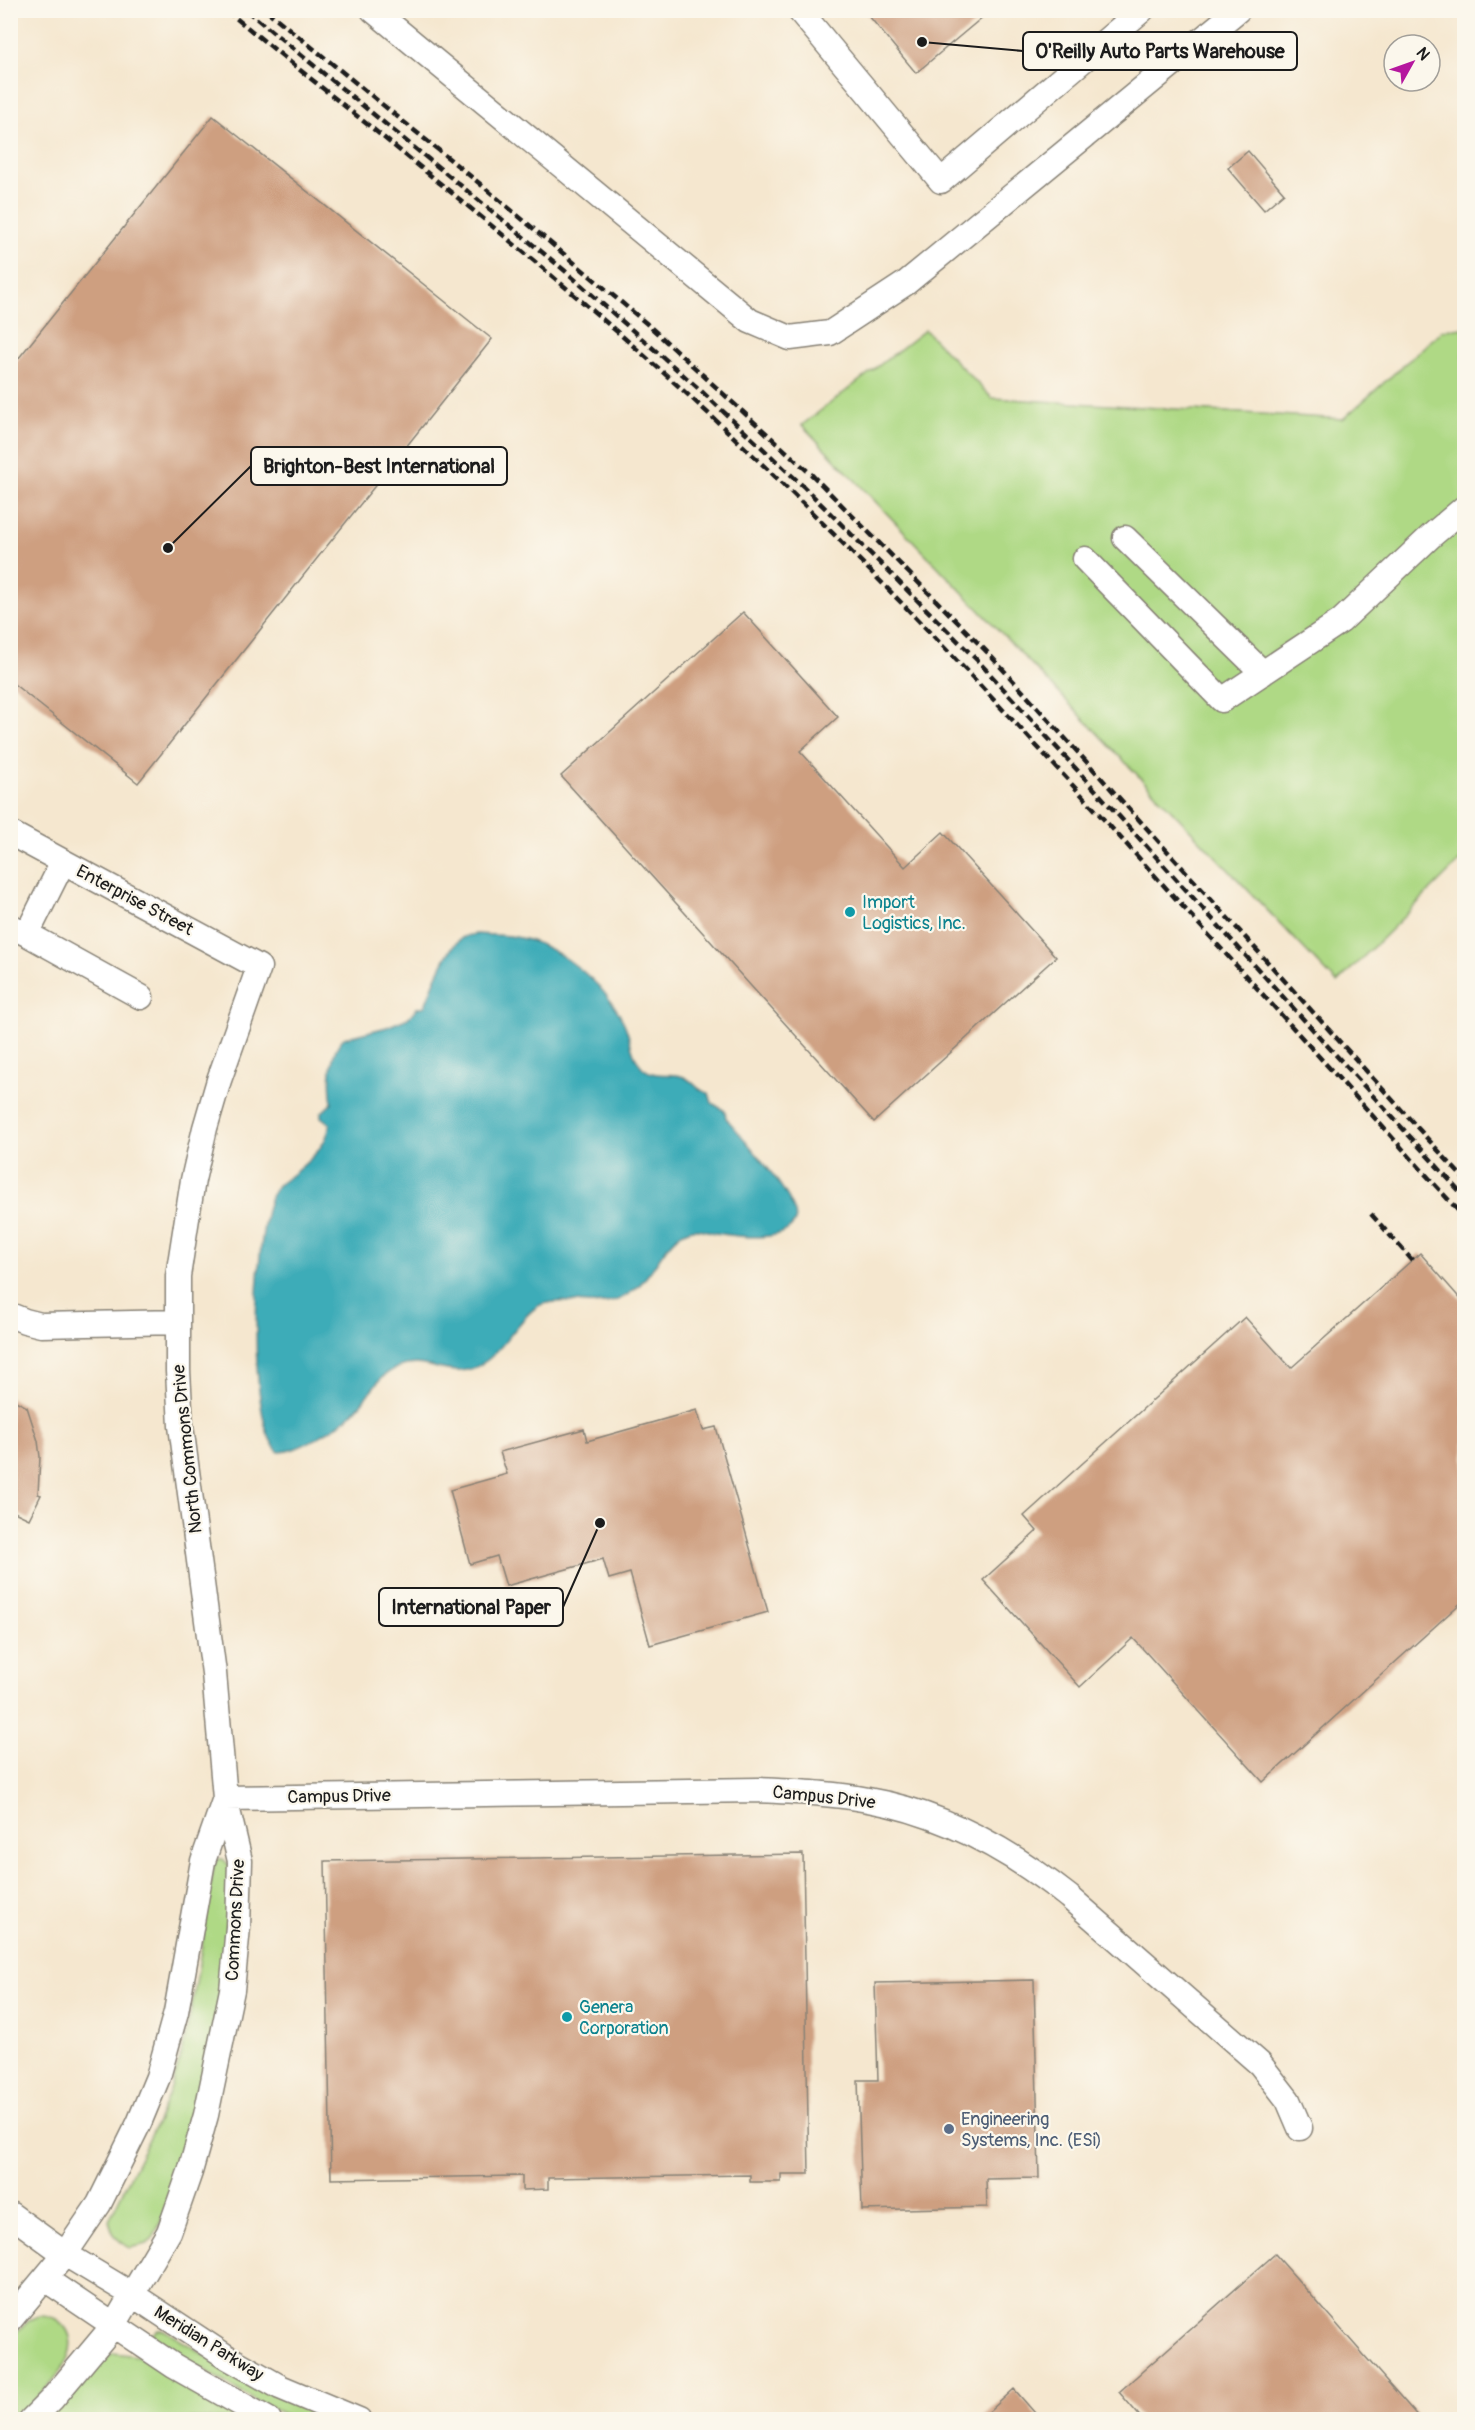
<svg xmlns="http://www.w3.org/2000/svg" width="1475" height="2430" font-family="Pangolin,sans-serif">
<rect width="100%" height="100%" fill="#fbf7ec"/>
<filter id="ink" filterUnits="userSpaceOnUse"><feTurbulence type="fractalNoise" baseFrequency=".0167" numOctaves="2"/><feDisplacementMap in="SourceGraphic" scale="12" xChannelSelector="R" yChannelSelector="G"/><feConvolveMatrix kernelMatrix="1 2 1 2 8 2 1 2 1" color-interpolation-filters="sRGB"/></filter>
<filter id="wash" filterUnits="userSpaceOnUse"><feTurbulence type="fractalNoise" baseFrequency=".008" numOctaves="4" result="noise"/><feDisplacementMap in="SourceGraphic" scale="24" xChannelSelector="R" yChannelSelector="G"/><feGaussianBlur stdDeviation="1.35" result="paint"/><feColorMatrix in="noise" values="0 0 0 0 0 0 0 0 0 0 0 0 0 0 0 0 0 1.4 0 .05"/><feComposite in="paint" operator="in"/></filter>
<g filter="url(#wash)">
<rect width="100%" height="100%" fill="#f5e7cf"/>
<path fill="#afd985" stroke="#667a50" stroke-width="1.5" d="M1464,328v529l-127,126 -535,-558 123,-95 67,68 351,21 100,-89z
M217,1859h6l8,8c-3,35 -4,71 -8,106 -11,85 -34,188 -70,266l-6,5 -17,4c-12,-7 -18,-13 -21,-27 21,-49 50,-94 66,-145 20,-65 28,-143 39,-211z
M39,2316c12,0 22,4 28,14 18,31 -33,69 -53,89l-3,1v-83l19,-17z
M158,2330h6l92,56 71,33h-32l-40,-18 -100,-61 -3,-6z
M113,2353l25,3 106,63 -199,1 50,-56z"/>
<path fill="#3cacb8" stroke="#2c646a" stroke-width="1.5" d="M477,934c11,1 22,1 33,2 45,6 93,45 113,85 8,15 7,34 20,47 12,11 30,3 43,10 9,5 13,14 23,15l3,10 13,8 1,7c13,15 77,86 69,103 -10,23 -60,15 -80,12 -8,-2 -15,-5 -23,-4 -26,5 -36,44 -58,61 -31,26 -57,5 -91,14 -18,5 -38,44 -57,57 -34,25 -57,-6 -87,6 -20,7 -29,27 -42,41 -12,15 -58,44 -78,44 -34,-27 -25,-221 -6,-260 3,-7 9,-10 16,-15 17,-13 38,-30 41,-53l-9,-7v-4l11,-10c-3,-19 -3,-52 12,-65l43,-11 21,-9 9,-10 8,-2c7,-18 21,-60 39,-69 3,-2 9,-2 13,-3z"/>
<g id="blocks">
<path fill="#ce9f80" d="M864,10h127l-75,63z
M213,116l279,223 -354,444 -128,-102v-312z
M1248,151l36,42 -20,17 -36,-42z
M743,612l95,105 -38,34 105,116 38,-35 113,125 -182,165 -313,-346z
M1420,1253l44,50v297l-201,182 -130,-144 -53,49 -97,-107 54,-49 -13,-15 221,-199 46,51z
M10,1398l17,9 11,34 2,16 -2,37 3,1 -12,24 -19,-9z
M697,1410l6,20 13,-3 52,185 -118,33 -20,-72 -21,6 -6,-20 -97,27 -9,-30 -27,8 -20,-74 57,-16 -7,-22 84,-23 3,12z
M803,1854l6,320h-28v8h-31v-7l-202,3v11l-26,1v-14l-191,3 -6,-318z
M1034,1980l5,198 -53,1 1,28 -125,3 -4,-130h20l-3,-97z
M1275,2254l146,166h-278l-24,-28z
M1014,2389l27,31h-61z"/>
</g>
</g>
<g filter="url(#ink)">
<use href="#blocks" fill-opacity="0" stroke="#888276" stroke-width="1.5"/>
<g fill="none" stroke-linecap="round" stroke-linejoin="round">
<defs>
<path id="minor" d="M373,10l377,311 40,17 40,-5 76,-50 332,-273
M799,10l142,171 201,-171
M1125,538l138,135
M1085,559l137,141 119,-79 90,-85 33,-28
M10,833l249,134 -40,113 -14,48 -12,52 -15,96v95l3,55 33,247 11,125 15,63 -2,66 -6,63 -26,125 -16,57 -21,60 -55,93 -62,74 -21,21
M10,926l17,8 36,-72
M27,934l114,63
M10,1315l15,6 16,4 137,-3
M225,1798l533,-8c37,2 74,3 110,10 75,13 142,50 201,97l191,167 28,36 12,28
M10,2214l55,40 68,41 94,62 53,30 79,33
M45,2279l129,87 95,54
M10,2320l55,-66 34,-50 40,-81 19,-46 18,-65 27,-151 22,-63"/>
</defs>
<use href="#minor" stroke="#888276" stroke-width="27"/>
<use href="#minor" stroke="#fff" stroke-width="24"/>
<path stroke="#1c1c1c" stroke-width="4.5" stroke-dasharray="9 4.5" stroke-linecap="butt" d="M226,10c173,141 351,279 513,432 150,142 289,293 427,446 100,110 199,219 298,329
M246,10l318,260 134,118 105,98 176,176 485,534
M266,10l213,173 167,140 167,153 175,177 476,526
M1371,1214l41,46"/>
</g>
</g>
<g fill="#0f9aa8" stroke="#fbf7ec" stroke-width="2">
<circle cx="850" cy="912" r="6"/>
<circle cx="567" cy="2017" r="6"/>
</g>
<circle fill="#5c6f8a" stroke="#fbf7ec" stroke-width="2" cx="949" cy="2129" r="6"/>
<g text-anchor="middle" stroke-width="4.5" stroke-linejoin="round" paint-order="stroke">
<g font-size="18" fill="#1c1c1c" stroke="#fbf7ec">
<text transform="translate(135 900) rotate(28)" y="6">Enterprise Street</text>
<text transform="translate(187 1449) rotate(-96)" y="6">North Commons Drive</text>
<text transform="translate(339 1796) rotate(-1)" y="6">Campus Drive</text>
<text transform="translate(824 1797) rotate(6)" y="6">Campus Drive</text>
<text transform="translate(235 1920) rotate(-87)" y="6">Commons Drive</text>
<text transform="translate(209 2343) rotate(32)" y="6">Meridian Parkway</text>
</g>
<g font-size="18" fill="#0d838f" stroke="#fbf7ec" text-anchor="start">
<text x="862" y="908">Import<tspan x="862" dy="21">Logistics, Inc.</tspan></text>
<text x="579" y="2013">Genera<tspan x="579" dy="21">Corporation</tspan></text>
</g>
<g font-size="18" fill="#4e5e75" stroke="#fbf7ec" text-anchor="start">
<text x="961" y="2125">Engineering<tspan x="961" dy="21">Systems, Inc. (ESi)</tspan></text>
</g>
</g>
<path fill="none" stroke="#1c1c1c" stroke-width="2" d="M922 42L1023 51M168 548L251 466M600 1523L563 1607"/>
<g fill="#1c1c1c" stroke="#fbf7ec" stroke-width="2">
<circle cx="922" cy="42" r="6"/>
<circle cx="168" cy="548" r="6"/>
<circle cx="600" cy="1523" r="6"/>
</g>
<g fill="#fbf7ec" stroke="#1c1c1c" stroke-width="2">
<rect x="1023" y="32" width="274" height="38" rx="6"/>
<rect x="251" y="447" width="256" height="38" rx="6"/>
<rect x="379" y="1588" width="184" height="38" rx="6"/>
</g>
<g font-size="20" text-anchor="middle" font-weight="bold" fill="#1c1c1c">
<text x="1160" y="58">O'Reilly Auto Parts Warehouse</text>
<text x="379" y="473">Brighton-Best International</text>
<text x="471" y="1614">International Paper</text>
</g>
<rect width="1475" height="2430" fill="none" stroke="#fbf7ec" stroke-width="36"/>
<g transform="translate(1412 63) rotate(50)"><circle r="28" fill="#fbf7ec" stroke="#a29f99" stroke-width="1.5"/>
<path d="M0-4.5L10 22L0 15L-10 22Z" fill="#b5179e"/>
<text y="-9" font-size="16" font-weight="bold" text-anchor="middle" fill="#1c1c1c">N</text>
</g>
</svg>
